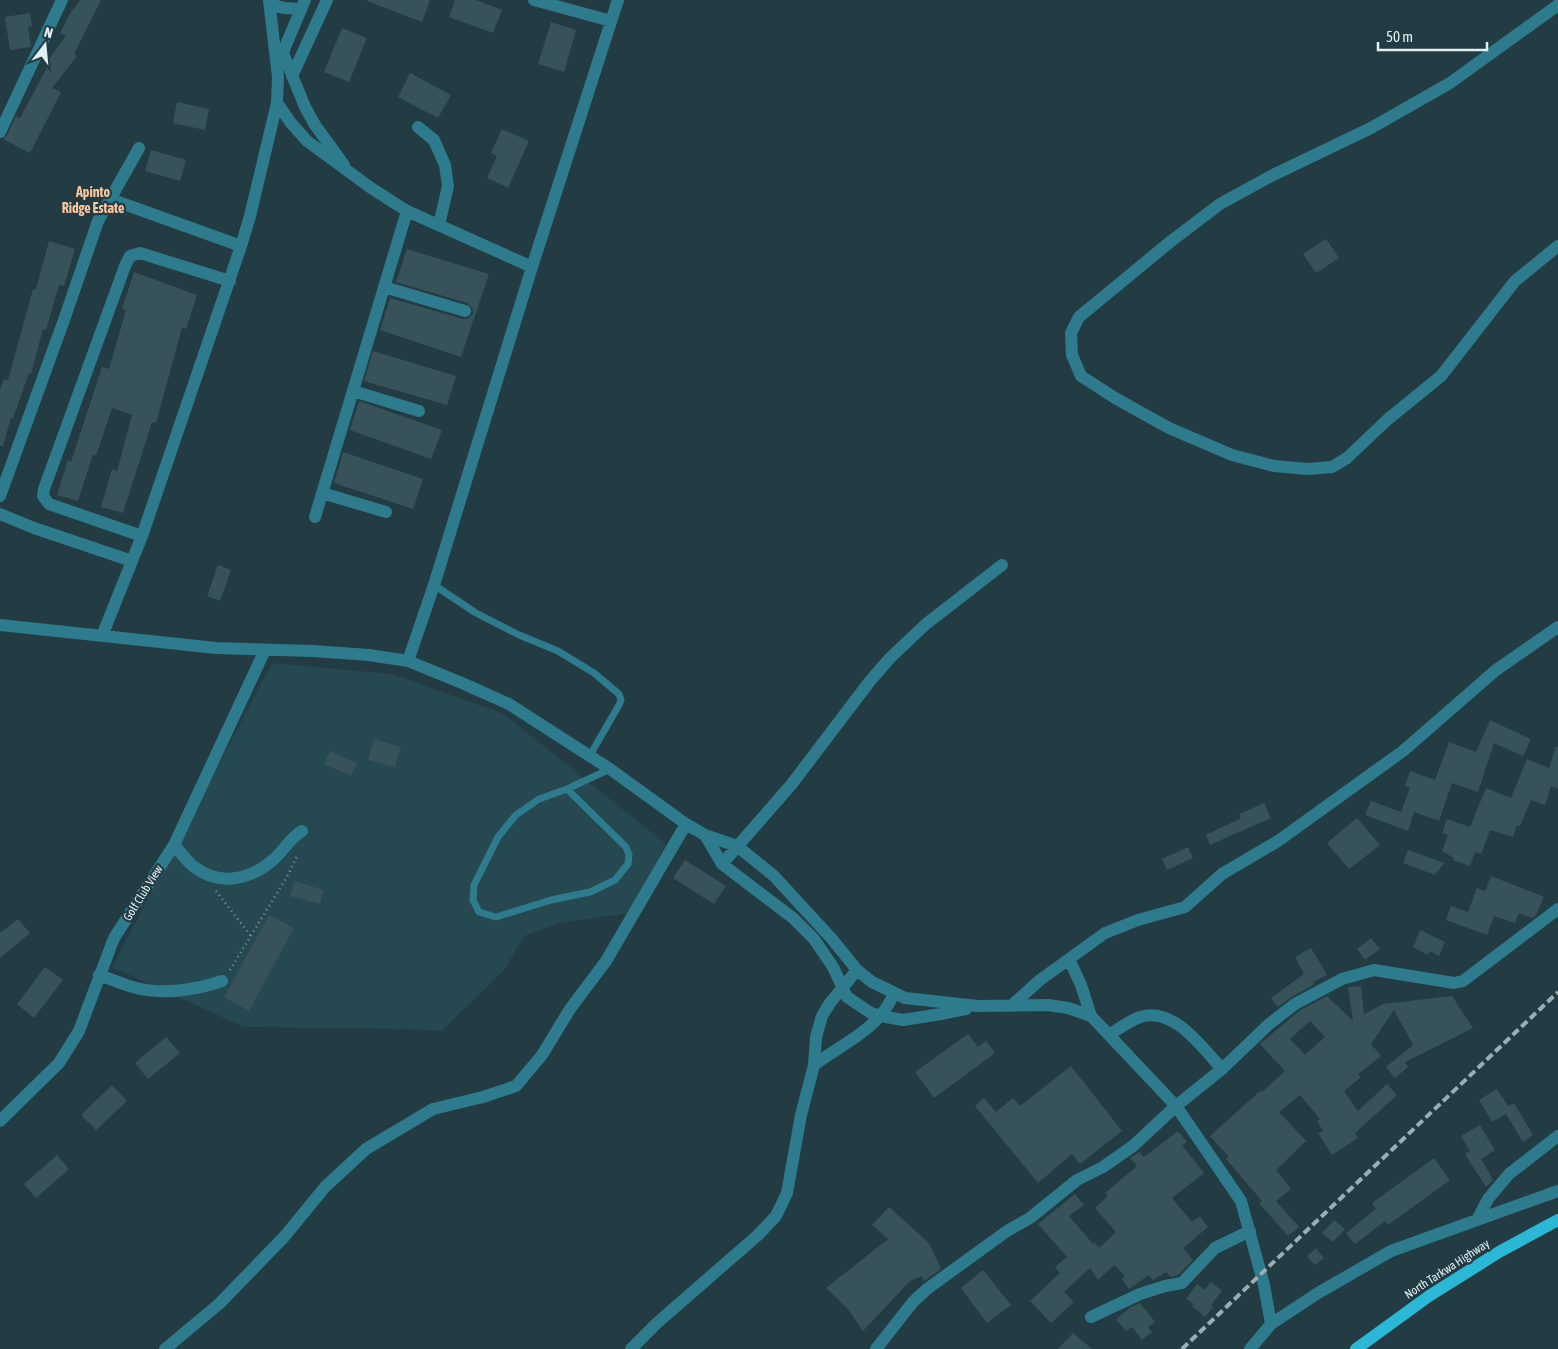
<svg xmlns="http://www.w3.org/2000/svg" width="1558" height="1349" font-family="'Asap Condensed',sans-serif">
<rect width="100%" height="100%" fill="#233c43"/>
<path fill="#264851" d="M272,663l120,11 112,40 162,130 -37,69 -70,10 -35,13 -20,34 -62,61 -36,-2 -162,-2 -132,-60z"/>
<path fill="#385259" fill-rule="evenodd" d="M80,0h21l-27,54 3,2 -25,32 9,4 -31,61 -27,-14 4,-4 9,-19 4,2 28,-52 -3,-2 21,-28 -6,-3 12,-23h1z
M367,0h63l-8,22 -55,-21z
M455,0h21l26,10 -9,23 -44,-16z
M30,13l2,13 -4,1 3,20 -21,3 -5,-33z
M551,22l25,8 -12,42 -26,-8z
M342,28l25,10 -18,44 -25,-10z
M410,73l41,22 -13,23 -40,-21z
M177,102l32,7 -4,21 -32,-7z
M502,129l27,12 -21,47 -21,-10 10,-22 -6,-3z
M151,150l35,10 -6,21 -35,-10z
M1326,239l13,19 -23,15 -13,-19z
M49,241l26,8 -11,37 -5,-1 -13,45 -3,-1 -12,45 -2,-1 -16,45h-2l-8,28h-3v-57l4,-10 4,1 25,-91h3z
M407,249l82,25 -28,83 -81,-27 10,-32 73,21h4l6,-5v-5l-6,-6 -71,-21z
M134,272l63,23 -11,34 -4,-1 -26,95 -4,-1 -29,91 -22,-6 11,-38 5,2 15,-56 -20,-7 -16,48 -3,-2 -15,47 -21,-6 11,-35 3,2 31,-95 7,2 17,-59 -4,-1z
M373,351l83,25 -9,29 -83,-24z
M359,401l83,29 -11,29 -81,-29z
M343,452l80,27 -10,30 -79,-26z
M218,565l13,5 -11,31 -13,-5z
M1490,720l41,19 -8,17 -29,-13 -16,49 -26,-9 -13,38 -25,-9 -6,19 -43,-16 6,-14 30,11 9,-24 -5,-2 5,-15 25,9 14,-38 27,10z
M374,739l27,8 -6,20 -27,-7z
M1556,747h2v42l-7,-3 -6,19 -14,-5 -11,26 -3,-1 -4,12 -23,-7 -9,24 -6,-2 -5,14 -17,-6 1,-2 -12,-7 6,-16 -6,-2 5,-14 23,8 16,-39 25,10 16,-39 22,9z
M330,751l27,12 -6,13 -27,-12z
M1264,803l7,15 -61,27 -4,-10 35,-17 -2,-4z
M1357,818l23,27 -31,24 -22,-26z
M1188,847l5,11 -26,12 -5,-11z
M1408,850l36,13 -9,12 -32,-12z
M685,860l41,26 -12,18 -41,-26z
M1491,876l53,21 -8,18 -4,3 -13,-5 -4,10 -21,-7 -7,19 -41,-15 5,-14 17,6 9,-24 8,3z
M294,881l30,9 -4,14 -30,-8z
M269,915l25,13 -45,83 -25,-14z
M18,919l12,14 -30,25v-25z
M1420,930l25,12 -6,14 -9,-5 -2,4 -15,-8z
M1371,938l9,11 -15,11 -8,-11z
M1311,948l16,27 -14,7 2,2 -24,13 -13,10 -7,-9 33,-24 -9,-17z
M45,967l18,13 -29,38 -17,-14z
M1361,986l3,28 19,-10 69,-8 21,32 -68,34 3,5 -13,11 -9,-11 27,-22 -19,-35 -23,34 10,12 -23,18 3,3 -17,14 14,20 29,-27 10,11 -42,38 3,5 -26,17 -14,-22 5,-2 -6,-10 3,-2 -20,-24 -21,17 27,29 -30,29 15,19 -15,12 23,26 -11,9 -29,-33 3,-2 -36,-42 3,-2 -19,-21 50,-45 2,1 23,-21 -25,-27 39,-33 28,-15 26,25 -5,-34zM1310,1021l15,16 -20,18 -15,-16z
M968,1034l10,13 8,-6 9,12 -61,45 -19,-26z
M166,1037l14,16 -32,26 -13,-16z
M1071,1066l51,65 -42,33 -8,-10 -34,29 -63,-77 9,-8 12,14 17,-14 7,8z
M112,1085l15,16 -31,29 -15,-15z
M1497,1089l11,17 6,-3 19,32 -10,7 -17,-28 -14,8 -13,-22z
M1480,1125l15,25 -14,9 12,21 -7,7 -21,-33 5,-3 -9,-15z
M1178,1131l9,11 -5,3 22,28 -32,25 20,24 8,-6 8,11 -25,21 10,12 -15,15 -7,2 -5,-5 -13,8 -4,-5 -20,14 -7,-10 3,-3 -11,-11 -16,15 -8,-12 -26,24 10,10 -23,21 -21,-22 30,-28 -5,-6 12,-10 -29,-33 37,-30 9,11 -15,11 24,28 1,-2 5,6 17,-16 -21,-24 13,-12 -3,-3 32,-27 -7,-8 9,-6 5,5z
M57,1155l12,14 -33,29 -12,-14z
M1434,1158l16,22 -62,45 -3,-4 -30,23 -9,-11 30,-24 -4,-6z
M889,1207l40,36 12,26 -17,12 -2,-5 -12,5 -47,50 -16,-23 -21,-20 62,-49 -16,-14z
M1334,1220l11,9 -12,13 -11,-9z
M1316,1248l8,10 -9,7 -8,-9z
M983,1270l28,35 -24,18 -26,-35z
M1211,1282l11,9 -11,14 2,2 -8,10 -13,-11 2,-2 -8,-5 11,-15 8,6z
M1140,1303l15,19 -7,5 4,5 -10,8 -10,-13 -6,4 -10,-12 15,-12z
M1073,1333l19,16h-34z"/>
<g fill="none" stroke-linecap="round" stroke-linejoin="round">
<path stroke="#82969c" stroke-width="2.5" stroke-dasharray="1 4" stroke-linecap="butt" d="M216,891l35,45
M230,970l58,-95 10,-21"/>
<path stroke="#2d7b8d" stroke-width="7" d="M434,585l42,28 43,22 39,16 36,22 25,21 2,6 -2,5 -30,52
M567,789l59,58 3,8 -1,9 -13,16 -25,12 -39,8 -55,17 -17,-5 -6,-12 1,-15 24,-48 18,-22 23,-16 28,-10 43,-20"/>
<path stroke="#2d7b8d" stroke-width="12" d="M534,0l77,21
M270,4l14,4 17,1
M1558,5l-108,78 -79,45 -100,48 -51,28 -50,38 -91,75 -8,16 1,22 9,21 34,22 54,30 63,27 42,11 34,3 24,-2 15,-9 40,-38 54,-44 74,-95 43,-35
M283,53l22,54 10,18 29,40
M280,59l25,-59
M292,76l35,-76
M277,103l14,20 16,18 64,47 36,23 125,56
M418,127l16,13 11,25 3,21 -9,39
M0,132l62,-132
M110,199l131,47
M384,287l81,24
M353,391l66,20
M322,493l64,19
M0,496l64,-176 34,-99 41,-73
M0,514l34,14 98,33
M315,517l92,-306
M142,536l-93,-32 -6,-8 1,-7 81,-223 5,-10 10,-3 90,28
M0,625l216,23 97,3 56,4 39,6 54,22 47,21 101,65 76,55 19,11 32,11 37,30 58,63 25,31 15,12 33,16 73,8 70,-1 20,3 23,8 85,90 65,95 23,84 7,39
M102,636l40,-100 99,-290 9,-30 27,-113 1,-26 -9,-77
M408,661l26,-76 98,-318 86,-267
M705,835l17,29 71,54 21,21 19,28 14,30 24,16 10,3 22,4 38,-6 25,-5
M174,845c6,7 12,15 19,21 26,21 58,14 81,-7 10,-9 17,-22 28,-28
M722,864l69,-79 79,-104 20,-23 36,-34 76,-59
M99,975c12,4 25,10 37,13 27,7 60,2 86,-7
M1011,1006l29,-26 29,-21
M1091,1016l-10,-31 -12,-26 36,-26 33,-13 47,-13 37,-33 56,-33 125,-90 93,-81 62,-43
M1109,1035c9,-6 20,-14 31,-18 33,-11 62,30 82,52
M814,1065c28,-21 67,-37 80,-72
M0,1121l59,-58 20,-32 35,-93 60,-93 91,-195
M1477,1220l11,-21 21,-25 49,-38
M1091,1317l49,-23 25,-8 17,-3 33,-35 35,-17
M165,1349l54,-45 65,-67 41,-50 41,-38 67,-40 50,-12 33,-11 26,-31 28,-46 36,-48 80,-137
M631,1349l26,-26 101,-88 18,-19 11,-23 14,-78 13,-50 2,-28 6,-21 8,-13 27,-33
M876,1349l37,-47 14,-13 80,-58 23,-13 47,-38 26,-13 30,-21 43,-40 46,-37 46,-44 27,-21 47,-25 32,-9 80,13 9,-2 95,-72
M1250,1349l21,-25 47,-31 73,-42 167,-60"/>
<path stroke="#2ab8d6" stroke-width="12" d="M1356,1349l73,-53 70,-44 59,-32"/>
<path stroke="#9baeb3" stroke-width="4" stroke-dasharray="8 4" stroke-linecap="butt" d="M1182,1349l376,-357"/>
</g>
<g text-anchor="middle" stroke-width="4.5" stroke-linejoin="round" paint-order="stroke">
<g font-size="12" fill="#e1f0f4" stroke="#233c43">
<text transform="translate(143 893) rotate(-58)" y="4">Golf Club View</text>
<text transform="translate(1447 1269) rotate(-33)" y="4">North Tarkwa Highway</text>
</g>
<g font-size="14" font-weight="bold" fill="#fac69e" stroke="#233c43">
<text x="93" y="197">Apinto<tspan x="93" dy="16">Ridge Estate</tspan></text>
</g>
</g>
<g transform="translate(45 45) rotate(16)" stroke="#233c43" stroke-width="4" paint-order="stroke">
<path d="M0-4L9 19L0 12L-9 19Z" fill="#e1f0f4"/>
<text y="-8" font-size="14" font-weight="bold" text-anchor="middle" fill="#e1f0f4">N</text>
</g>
<path d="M1378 42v8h109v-8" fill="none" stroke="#e1f0f4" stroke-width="2.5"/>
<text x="1386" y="42" font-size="15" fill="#e1f0f4" stroke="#233c43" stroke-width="4" paint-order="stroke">50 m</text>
</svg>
